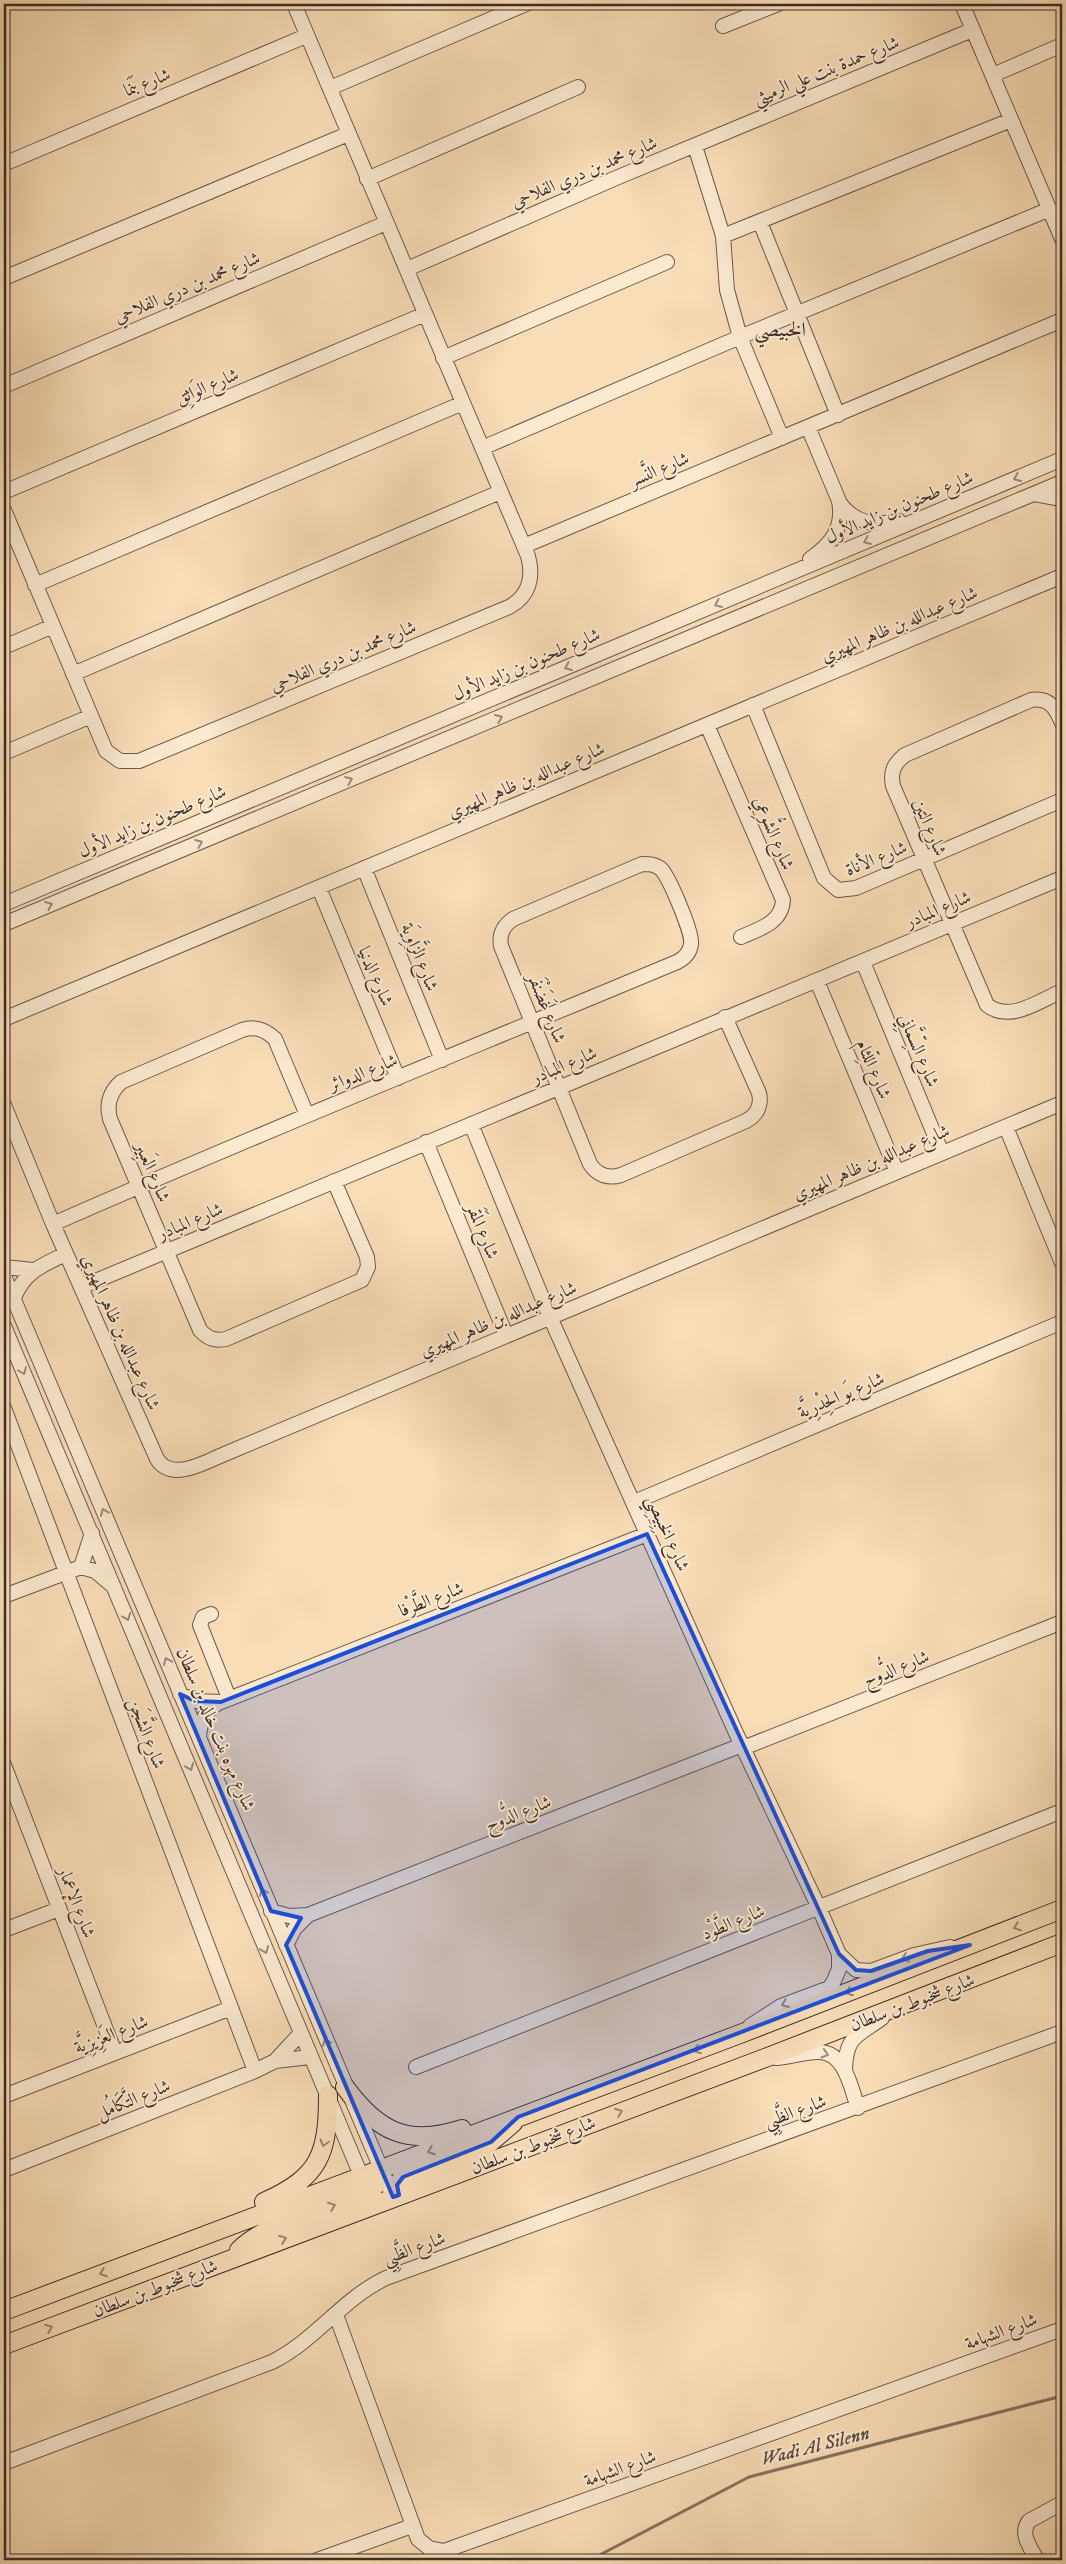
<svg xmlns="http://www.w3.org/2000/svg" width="1066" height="2564" font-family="'IM FELL DW Pica',Amiri,serif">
<rect width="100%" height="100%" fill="#f9ddb7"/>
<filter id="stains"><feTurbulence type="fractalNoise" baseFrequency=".004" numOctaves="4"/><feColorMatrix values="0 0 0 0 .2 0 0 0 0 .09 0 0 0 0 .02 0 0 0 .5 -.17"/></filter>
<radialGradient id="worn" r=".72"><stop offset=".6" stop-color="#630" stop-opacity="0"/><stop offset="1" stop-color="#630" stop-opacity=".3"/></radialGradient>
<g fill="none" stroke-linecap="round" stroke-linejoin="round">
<path stroke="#867360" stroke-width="3" d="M590,2560l159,-83 313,-81"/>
<defs>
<path id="minor" d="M962,4l100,235
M723,26l55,-22
M993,75l69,-30
M330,88l196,-84
M695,146l28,90 4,54 13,47 42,101
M4,164l302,-128
M367,179l211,-92
M760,222l78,193
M723,236l288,-116
M407,269l209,-91 356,-148
M4,278l344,-144
M443,358l224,-96
M4,386l382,-163
M808,427l31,74c5,27 -7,43 -29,58
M482,448l258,-111 310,-128
M4,492l421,-178
M1034,494l28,5
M839,502c16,22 35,24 60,19
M4,510l102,241 14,10h19l370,-154c20,-11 25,-29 19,-51l-234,-552
M524,546l538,-226
M35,585l428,-182
M4,647l49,-21
M73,674l427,-182
M753,705l71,173 14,12 18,-2 206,-88
M1062,723c-6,-15 -13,-26 -31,-23l-126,55c-11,9 -15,16 -12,31l94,219c23,18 52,-4 75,-14
M707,725l76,175c-1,23 -24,29 -42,37
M4,753l87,-37
M364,868l78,192
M319,888l79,190
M4,904l1058,-445
M4,924l1058,-442
M863,962l79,191
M817,981l80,191
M4,1019l1058,-443
M4,1105l49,119 104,235c15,24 50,2 70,-6l835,-350
M307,1115l-32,-76c-10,-10 -20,-13 -33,-9l-121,52c-11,10 -15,22 -11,37l90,211c8,9 15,11 26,9l136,-59 6,-13 -1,-10 -33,-76
M471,1124l79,193 186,416 83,175 20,46v15l-6,14 -4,5 -48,18 -31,20
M1006,1127l56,136
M426,1142l80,193
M53,1224c206,-91 416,-175 624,-262 8,-4 13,-9 14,-18 2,-11 -22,-67 -30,-75 -6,-5 -12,-5 -19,-5l-129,55c-10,7 -14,15 -12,27l89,218c7,11 18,15 31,11l125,-54c11,-6 16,-16 13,-28l-34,-76
M4,1267l29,3
M4,1276l389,921
M81,1287l981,-409
M14,1298c10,-26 28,-33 52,-44
M4,1326l361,859
M4,1408l251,663
M634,1502l428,-180
M81,1567l11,-34
M4,1596l77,-29 14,4 19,16
M211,1614l-8,3 -3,8 29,73
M180,1694l15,7 26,1 426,-168
M199,1737c1,-16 7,-27 21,-35
M743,1748l319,-126
M4,1765l111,288
M271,1911l18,5 19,-1 434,-170
M4,1930l55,-21
M286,1945l9,-17 13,-13
M839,1954l17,16 15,1 43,-16 36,-8
M776,2058c14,-1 28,-6 42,-6 27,-1 33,36 40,56
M275,2061l35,-4
M416,2067l646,-256
M845,2069c1,-34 13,-33 37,-51
M4,2096l227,-88
M4,2170l251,-99 20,-10 25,-27
M336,2315l82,224 11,9 15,3 618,-222
M4,2463l268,-101c44,-22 70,-63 114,-84l676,-246
M317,2560l95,-34
M1037,2560c-6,-12 -18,-26 -8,-39l33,-18"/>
<path id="major" d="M345,2087c32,44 62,60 117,42
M399,2195l-2,-10 6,-8 88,-35 22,-19
M264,2202c56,-25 64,-48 64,-107
M239,2250c27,-27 92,-44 129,-57l8,-8 5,-15
M4,2311l736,-277 322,-125
M4,2345l761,-287 297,-115"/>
</defs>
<use href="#minor" stroke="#6a594c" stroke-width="16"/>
<use href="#major" stroke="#3b2d28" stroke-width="20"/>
<use href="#minor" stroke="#fbe9d0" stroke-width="14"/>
<use href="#major" stroke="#f9ddb7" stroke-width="18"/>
</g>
<defs><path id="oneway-chevron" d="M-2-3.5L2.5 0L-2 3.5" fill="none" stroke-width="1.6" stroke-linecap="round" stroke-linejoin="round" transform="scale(1.25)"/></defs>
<g stroke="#9b8b7c">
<use href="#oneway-chevron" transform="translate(1017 478) rotate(157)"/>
<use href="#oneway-chevron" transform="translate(867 541) rotate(157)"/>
<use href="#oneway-chevron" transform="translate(718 604) rotate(157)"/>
<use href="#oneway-chevron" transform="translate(568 667) rotate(157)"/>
<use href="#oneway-chevron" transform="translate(499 718) rotate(-23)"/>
<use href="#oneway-chevron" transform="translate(349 780) rotate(-23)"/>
<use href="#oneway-chevron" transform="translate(199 843) rotate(-23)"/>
<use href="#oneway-chevron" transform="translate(49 905) rotate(-23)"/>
<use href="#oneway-chevron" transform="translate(23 1371) rotate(67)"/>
<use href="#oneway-chevron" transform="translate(104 1512) rotate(-113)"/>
<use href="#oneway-chevron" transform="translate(127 1617) rotate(68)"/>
<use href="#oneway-chevron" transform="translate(167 1661) rotate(-113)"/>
<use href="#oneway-chevron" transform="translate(190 1767) rotate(68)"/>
<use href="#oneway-chevron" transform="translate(263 1892) rotate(-113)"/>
<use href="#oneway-chevron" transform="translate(265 1950) rotate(68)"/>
<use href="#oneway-chevron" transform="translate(905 1958) rotate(159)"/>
<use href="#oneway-chevron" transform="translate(785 2004) rotate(157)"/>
<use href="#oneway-chevron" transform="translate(326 2042) rotate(-113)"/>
<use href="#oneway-chevron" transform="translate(825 2054) rotate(17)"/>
</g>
<g stroke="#9a8570">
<use href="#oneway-chevron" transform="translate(1017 1927) rotate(159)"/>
<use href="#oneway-chevron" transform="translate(849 1992) rotate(159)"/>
<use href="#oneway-chevron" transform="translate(697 2050) rotate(159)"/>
<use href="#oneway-chevron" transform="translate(619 2112) rotate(-21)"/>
<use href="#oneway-chevron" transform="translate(324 2143) rotate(106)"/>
<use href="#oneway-chevron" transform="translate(431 2151) rotate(159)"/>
<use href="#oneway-chevron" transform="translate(332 2206) rotate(-21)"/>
<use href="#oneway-chevron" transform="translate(283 2239) rotate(-21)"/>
<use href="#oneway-chevron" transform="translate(103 2273) rotate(159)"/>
<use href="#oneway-chevron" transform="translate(49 2328) rotate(-21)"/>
</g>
<path fill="#1d4ed8" fill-opacity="0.2" stroke="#1d4ed8" stroke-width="4" stroke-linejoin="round" d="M647,1534l192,420 17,16 15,1 57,-20 42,-6 -452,172 -27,25 -88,35 -6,8 2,10 -6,2 -107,-252 15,-27 -30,-7 -91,-217 15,7 26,1z"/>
<g text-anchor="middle" stroke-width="4" stroke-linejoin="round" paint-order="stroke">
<g font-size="18" fill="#3b2d28" stroke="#fbe9d0">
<text transform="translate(826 70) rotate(-22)" y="6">شارع حمدة بنت علي الرميثي</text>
<text transform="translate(147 82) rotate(-22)" y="6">شارع بَنَما</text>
<text transform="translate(584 172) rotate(-23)" y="6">شارع محمد بن دري الفلاحي</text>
<text transform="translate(187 287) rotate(-23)" y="6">شارع محمد بن دري الفلاحي</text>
<text transform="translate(207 386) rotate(-23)" y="6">شارع الوَاثِق</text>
<text transform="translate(659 469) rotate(-23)" y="6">شارع النَّسر</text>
<text transform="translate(899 507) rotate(-23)" y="6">شارع طحنون بن زايد الأول</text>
<text transform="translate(899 624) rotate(-23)" y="6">شارع عبدالله بن ظاهر المهيري</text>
<text transform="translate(343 656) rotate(-23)" y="6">شارع محمد بن دري الفلاحي</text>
<text transform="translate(526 664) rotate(-23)" y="6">شارع طحنون بن زايد الأول</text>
<text transform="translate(526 780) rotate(-23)" y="6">شارع عبدالله بن ظاهر المهيري</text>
<text transform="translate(152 821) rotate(-23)" y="6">شارع طحنون بن زايد الأول</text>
<text transform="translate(930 827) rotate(67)" y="6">شارع التين</text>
<text transform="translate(774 833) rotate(67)" y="6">شارع الشُّوعِي</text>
<text transform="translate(876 858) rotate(-22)" y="6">شارع الأناة</text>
<text transform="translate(938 909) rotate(-23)" y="6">شارع المبادر</text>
<text transform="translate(420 957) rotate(68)" y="6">شارع الزَّاوِيَة</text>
<text transform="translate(376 976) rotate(67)" y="6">شارع الدنيا</text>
<text transform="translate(547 1008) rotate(68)" y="6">شارع غَضَنْفَر</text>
<text transform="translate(919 1050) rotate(67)" y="6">شارع السِّمَّانِي</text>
<text transform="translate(564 1065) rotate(-23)" y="6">شارع المبادر</text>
<text transform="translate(874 1069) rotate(67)" y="6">شارع اللِّثام</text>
<text transform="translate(363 1072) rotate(-22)" y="6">شارع الدوائر</text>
<text transform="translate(871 1162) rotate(-23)" y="6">شارع عبدالله بن ظاهر المهيري</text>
<text transform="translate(153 1172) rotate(67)" y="6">شارع العَبِير</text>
<text transform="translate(190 1221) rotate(-23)" y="6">شارع المبادر</text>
<text transform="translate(483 1231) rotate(68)" y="6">شارع المَقَر</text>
<text transform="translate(498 1319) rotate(-23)" y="6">شارع عبدالله بن ظاهر المهيري</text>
<text transform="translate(121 1332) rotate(66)" y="6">شارع عبدالله بن ظاهر المهيري</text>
<text transform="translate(841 1395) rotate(-23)" y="6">شارع يَو الحِدْرِيَّة</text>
<text transform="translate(668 1533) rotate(66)" y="6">شارع الخِبِيصِي</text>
<text transform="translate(431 1599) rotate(-21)" y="6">شارع الطَّرْفا</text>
<text transform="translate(896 1668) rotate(-22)" y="6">شارع الدُّوح</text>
<text transform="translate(216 1729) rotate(67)" y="6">شارع مهره بنت خالد بن سلطان</text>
<text transform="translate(147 1733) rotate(69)" y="6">شارع الشَّجَن</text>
<text transform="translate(518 1813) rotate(-21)" y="6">شارع الدُّوح</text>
<text transform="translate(77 1902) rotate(69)" y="6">شارع الإعمار</text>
<text transform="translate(733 1922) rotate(-22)" y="6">شارع الطَّوْد</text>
<text transform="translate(912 2002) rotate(-21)" y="6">شارع شخبوط بن سلطان</text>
<text transform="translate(111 2034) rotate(-21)" y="6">شارع العَزِيزِيَّة</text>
<text transform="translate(133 2099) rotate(-22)" y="6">شارع التَّكَامُل</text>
<text transform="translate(795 2111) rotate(-20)" y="6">شارع الظَّبِي</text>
<text transform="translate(533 2145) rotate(-21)" y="6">شارع شخبوط بن سلطان</text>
<text transform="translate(414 2248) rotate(-20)" y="6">شارع الظَّبِي</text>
<text transform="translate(155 2288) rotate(-21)" y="6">شارع شخبوط بن سلطان</text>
<text transform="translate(1001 2331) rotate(-20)" y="6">شارع الشهامة</text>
<text transform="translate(620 2468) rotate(-20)" y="6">شارع الشهامة</text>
</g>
<g font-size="19" font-style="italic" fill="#5a4a40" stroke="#fbe9d0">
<text transform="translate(815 2445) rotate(-14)" y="7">Wadi Al Silenn</text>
</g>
<g font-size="20" fill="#3b2d28" stroke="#fbe9d0">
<text x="780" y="336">الخبيصي</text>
</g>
</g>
<rect width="1066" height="2564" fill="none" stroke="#f9ddb7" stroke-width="20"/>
<rect x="5" y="5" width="1056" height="2554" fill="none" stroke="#3b2d28" stroke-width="2.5"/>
<rect x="10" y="10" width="1046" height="2544" fill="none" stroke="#3b2d28"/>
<rect width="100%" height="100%" filter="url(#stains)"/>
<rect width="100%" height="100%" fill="url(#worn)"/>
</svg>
